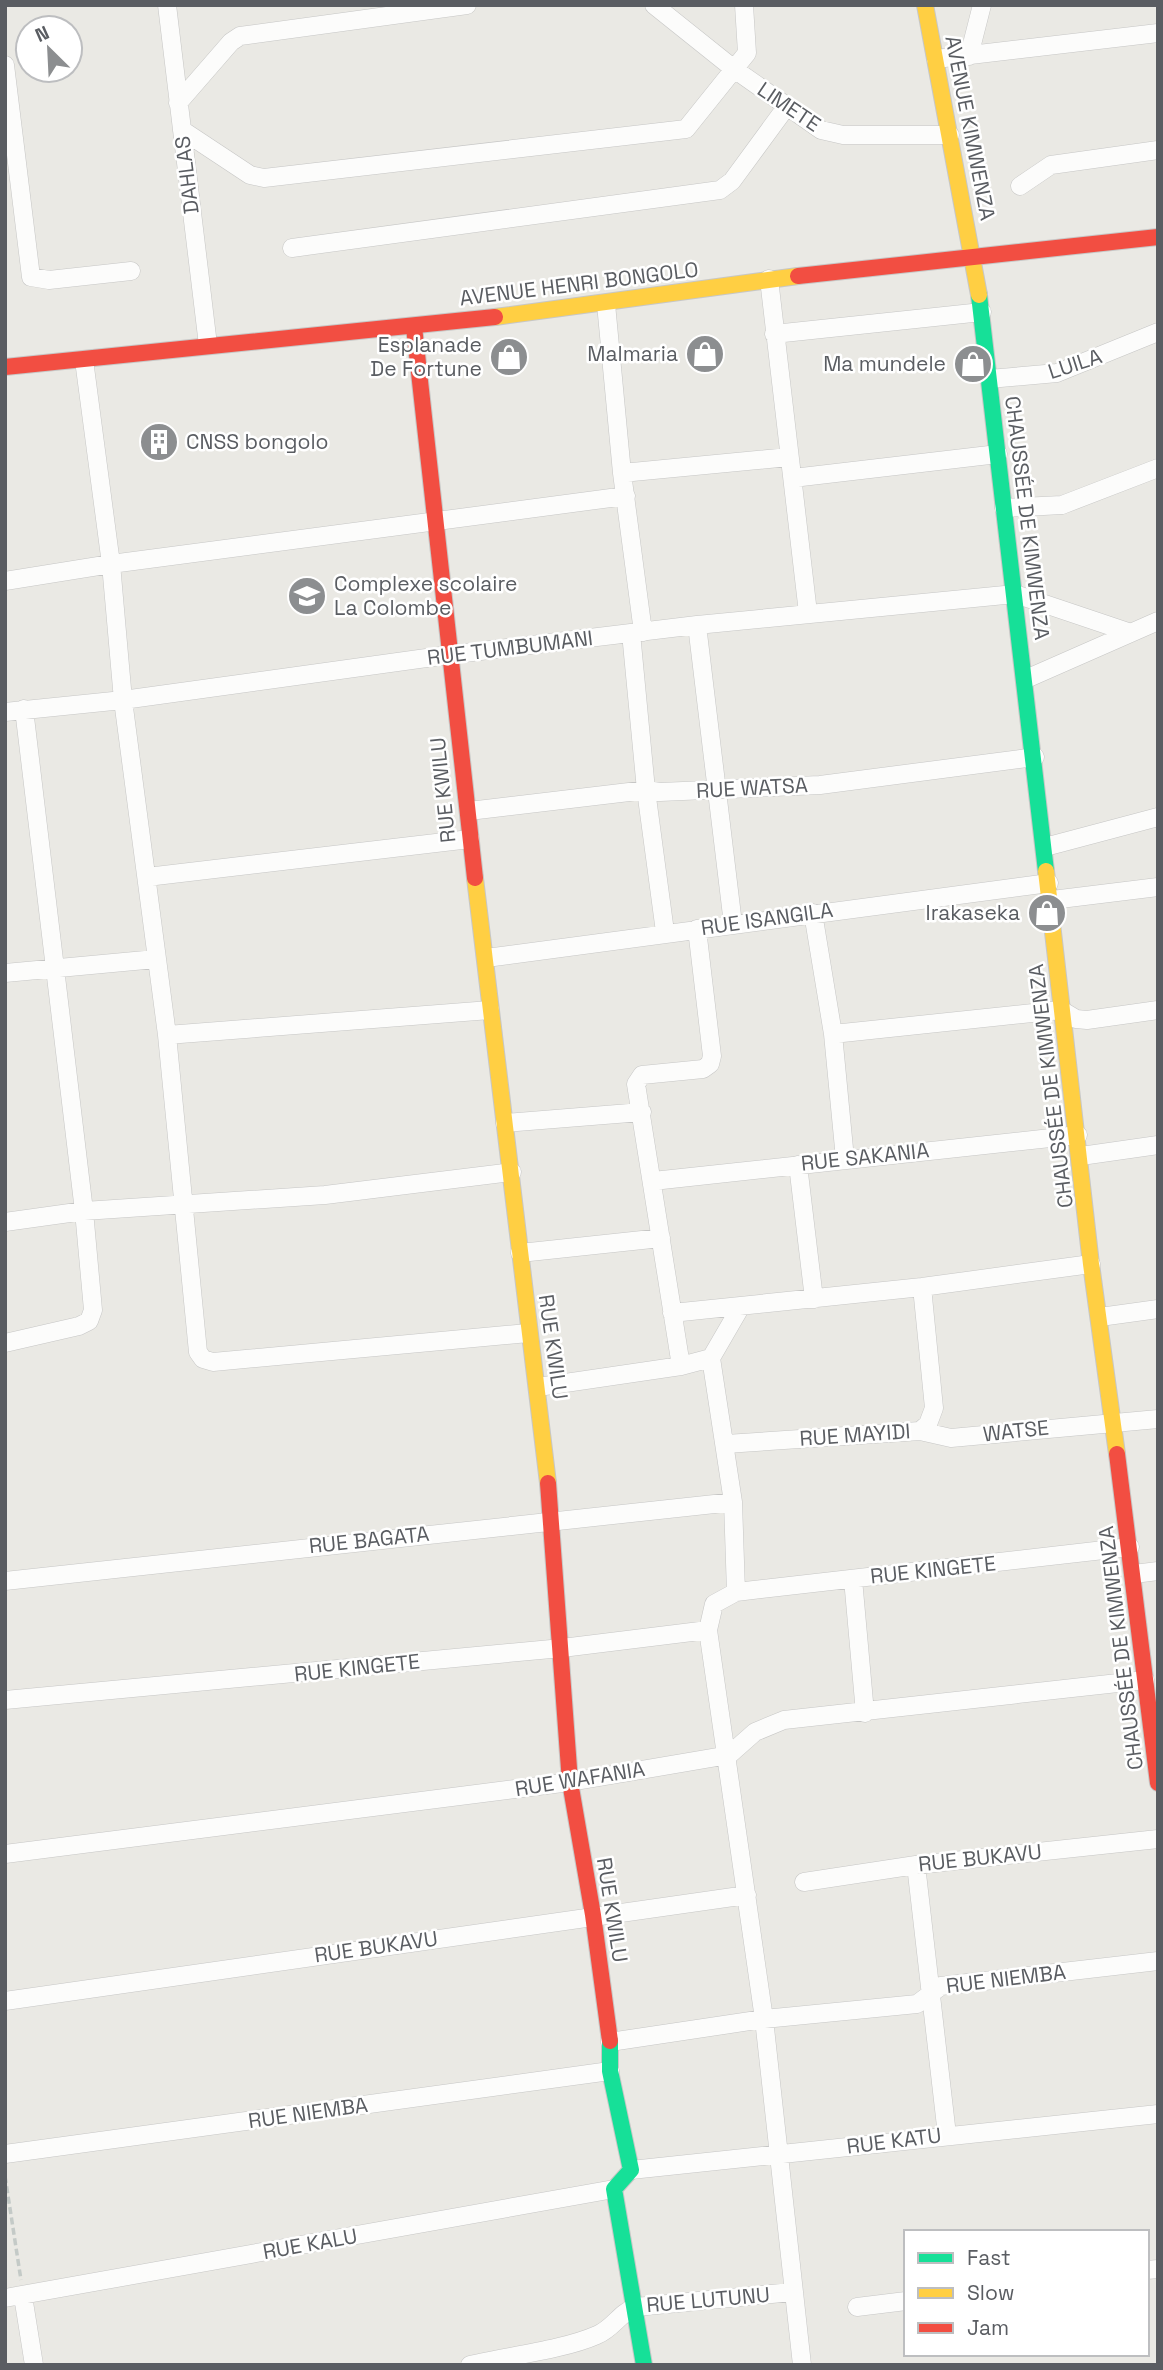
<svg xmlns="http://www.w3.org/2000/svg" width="1163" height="2370" font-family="'Space Grotesk',sans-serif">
<rect width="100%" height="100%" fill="#eae9e4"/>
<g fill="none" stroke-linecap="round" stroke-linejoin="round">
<defs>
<path id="street" d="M167,5l41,340
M654,5l80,64 87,61 22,5h107
M969,56l13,-51
M936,59l222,-26
M5,65l26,212 18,3 82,-9
M178,103l53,-61 9,-6 227,-31
M182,130l68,45 14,3 422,-49 61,-76 -3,-48
M1020,186l31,-21 107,-15
M292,248l428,-58 12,-9 55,-75
M769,279l39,334
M606,304l16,169 21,159
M774,334l208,-22
M84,360l27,204 12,136 44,335 31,317 5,7 10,3 315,-29
M989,379l68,-6 101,-41
M622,473l167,-16
M793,478l205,-24
M1004,508l58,-3 96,-37
M5,581l106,-17 515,-68
M697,625l36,299
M631,633l15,157 19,142
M1026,679l132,-58
M5,712l118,-12 325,-45 249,-30 318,-31 116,39
M469,811l177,-21 14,2 160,-7 215,-28
M1045,847l113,-30
M147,877l323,-38
M1052,900l106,-13
M813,913l20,121 12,125
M486,958l563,-75
M5,973l151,-14
M833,1034l228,-24 15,9 11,1 71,-10
M167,1035l323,-25
M505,1123l137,-11
M1081,1156l77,-11
M798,1165l16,134
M653,1181l425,-46
M5,1222l79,-11 241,-16 187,-23
M520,1253l141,-15
M740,1308l-29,50 22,144 3,90 -22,12 -6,26 56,389 38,346
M672,1313l250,-26 169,-23
M1100,1317l58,-8
M5,1343l74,-17 10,-5 4,-11 -9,-99 -60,-502
M681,1366l-45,-282 6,-9 61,-6 7,-5 2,-8 -15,-127
M538,1387l143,-21 30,-8
M920,1431l31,7 207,-19
M726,1444l194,-13 8,-7 6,-16 -12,-121
M1134,1574l24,-3
M853,1579l12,134
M5,1581l728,-79
M736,1592l394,-45
M5,1700l557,-52 146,-18
M5,1854l565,-72 159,-27 26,-23 29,-12 361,-40
M916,1865l31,270
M804,1882l112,-17 242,-26
M5,2001l742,-106
M610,2042l154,-23 153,-15 24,-18 217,-25
M5,2154l605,-83
M631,2170l527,-56
M1147,2270l11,-1
M23,2296l11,69
M5,2298l609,-109
M857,2307l49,-6
M470,2365c38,-9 93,-15 127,-30 17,-7 22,-22 39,-28l156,-15"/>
<path id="fast" d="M979,295l67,576
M610,2041v30l21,99 -17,19 30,176"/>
<path id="slow" d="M925,5l54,290
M495,317l303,-41
M1046,871l45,393 26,190
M475,878l73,605"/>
<path id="jam" d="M798,276l360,-39
M414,327l61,551
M5,367l490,-50
M1117,1454l41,329
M548,1483l22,299 23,133 17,126"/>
</defs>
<use href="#street" stroke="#c6c6c5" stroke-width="19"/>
<use href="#fast" stroke="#c7c7c6" stroke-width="18"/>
<use href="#slow" stroke="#c7c7c6" stroke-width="18"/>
<use href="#jam" stroke="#c7c7c6" stroke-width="18"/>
<path stroke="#c4cac7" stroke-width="3.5" stroke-dasharray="7 3.5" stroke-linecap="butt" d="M5,2176l16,104"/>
<use href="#street" stroke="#fcfcfb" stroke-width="18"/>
<use href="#fast" stroke="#16e098" stroke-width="16"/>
<use href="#slow" stroke="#ffcf43" stroke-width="16"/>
<use href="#jam" stroke="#f24e42" stroke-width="16"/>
</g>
<defs>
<symbol id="shop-disc" viewBox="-11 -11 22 22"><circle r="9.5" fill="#8c8e90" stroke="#fff"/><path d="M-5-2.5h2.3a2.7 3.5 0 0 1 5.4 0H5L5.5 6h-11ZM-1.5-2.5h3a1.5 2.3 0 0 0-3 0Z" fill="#fff"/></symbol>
<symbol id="building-disc" viewBox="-11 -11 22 22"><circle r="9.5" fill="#8c8e90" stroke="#fff"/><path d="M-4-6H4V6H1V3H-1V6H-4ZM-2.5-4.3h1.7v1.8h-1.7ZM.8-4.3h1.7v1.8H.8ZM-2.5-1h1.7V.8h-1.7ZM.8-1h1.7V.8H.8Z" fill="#fff"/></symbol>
<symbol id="school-disc" viewBox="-11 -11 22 22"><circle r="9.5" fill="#8c8e90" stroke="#fff"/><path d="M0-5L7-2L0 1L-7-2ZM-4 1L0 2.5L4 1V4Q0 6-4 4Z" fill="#fff"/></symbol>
</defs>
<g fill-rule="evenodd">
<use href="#shop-disc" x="683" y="332" width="44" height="44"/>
<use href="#shop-disc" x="487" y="335" width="44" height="44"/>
<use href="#shop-disc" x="951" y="342" width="44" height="44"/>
<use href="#building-disc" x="137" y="420" width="44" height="44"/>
<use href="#school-disc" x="285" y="574" width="44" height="44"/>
<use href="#shop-disc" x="1025" y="891" width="44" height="44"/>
</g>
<g text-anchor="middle" stroke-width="5" stroke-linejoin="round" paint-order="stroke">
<g font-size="21" fill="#5a5d62" stroke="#fff">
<text transform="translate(789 107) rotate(34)" y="7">LIMETE</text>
<text transform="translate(970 128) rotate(79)" y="7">AVENUE KIMWENZA</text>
<text transform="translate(187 175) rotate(-97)" y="7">DAHLAS</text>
<text transform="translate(579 284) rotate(-7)" y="7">AVENUE HENRI BONGOLO</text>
<text transform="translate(1075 364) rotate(-18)" y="7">LUILA</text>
<text transform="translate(1027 518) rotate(83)" y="7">CHAUSSÉE DE KIMWENZA</text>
<text transform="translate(510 648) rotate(-7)" y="7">RUE TUMBUMANI</text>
<text transform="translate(752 788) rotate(-3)" y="7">RUE WATSA</text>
<text transform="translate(443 790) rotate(-96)" y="7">RUE KWILU</text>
<text transform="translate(767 919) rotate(-8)" y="7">RUE ISANGILA</text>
<text transform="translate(1051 1086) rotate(-97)" y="7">CHAUSSÉE DE KIMWENZA</text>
<text transform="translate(865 1157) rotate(-6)" y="7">RUE SAKANIA</text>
<text transform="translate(553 1347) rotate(82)" y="7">RUE KWILU</text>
<text transform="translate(1016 1431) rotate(-6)" y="7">WATSE</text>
<text transform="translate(855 1435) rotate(-4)" y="7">RUE MAYIDI</text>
<text transform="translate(369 1540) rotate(-6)" y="7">RUE BAGATA</text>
<text transform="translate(933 1570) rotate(-6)" y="7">RUE KINGETE</text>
<text transform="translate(1121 1648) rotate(-97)" y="7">CHAUSSÉE DE KIMWENZA</text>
<text transform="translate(357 1668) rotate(-6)" y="7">RUE KINGETE</text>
<text transform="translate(580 1779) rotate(-9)" y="7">RUE WAFANIA</text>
<text transform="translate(980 1858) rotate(-6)" y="7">RUE BUKAVU</text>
<text transform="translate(612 1910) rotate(81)" y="7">RUE KWILU</text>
<text transform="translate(376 1947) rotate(-8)" y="7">RUE BUKAVU</text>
<text transform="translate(1006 1979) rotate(-7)" y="7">RUE NIEMBA</text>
<text transform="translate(308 2113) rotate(-8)" y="7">RUE NIEMBA</text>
<text transform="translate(894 2141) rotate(-7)" y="7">RUE KATU</text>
<text transform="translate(310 2244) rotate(-10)" y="7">RUE KALU</text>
<text transform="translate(708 2300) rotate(-5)" y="7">RUE LUTUNU</text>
</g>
<g font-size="21" fill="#5a5d62" stroke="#fff" text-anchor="end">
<text x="482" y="352">Esplanade<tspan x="482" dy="24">De Fortune</tspan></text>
<text x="678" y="361">Malmaria</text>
<text x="946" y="371">Ma mundele</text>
<text x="186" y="449" text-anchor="start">CNSS bongolo</text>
<text x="334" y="591" text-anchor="start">Complexe scolaire<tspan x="334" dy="24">La Colombe</tspan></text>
<text x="1020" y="920">Irakaseka</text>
</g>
</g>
<rect width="1163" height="2370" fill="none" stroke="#5a5d62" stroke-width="14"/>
<rect x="904" y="2230" width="245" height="126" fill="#ffffff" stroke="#bdbec0" stroke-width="2"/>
<rect x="918" y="2253" width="35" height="10" fill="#16e098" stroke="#bdbec0" stroke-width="2"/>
<text x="967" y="2265" font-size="21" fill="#5a5d62">Fast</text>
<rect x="918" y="2288" width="35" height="10" fill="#ffcf43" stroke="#bdbec0" stroke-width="2"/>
<text x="967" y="2300" font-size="21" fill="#5a5d62">Slow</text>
<rect x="918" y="2323" width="35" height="10" fill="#f24e42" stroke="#bdbec0" stroke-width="2"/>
<text x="967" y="2335" font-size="21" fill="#5a5d62">Jam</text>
<g transform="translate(49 49) rotate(336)"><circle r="33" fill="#ffffff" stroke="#bdbec0" stroke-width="2"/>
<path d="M0-5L12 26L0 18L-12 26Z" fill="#8c8e90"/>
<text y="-10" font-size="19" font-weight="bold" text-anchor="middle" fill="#5a5d62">N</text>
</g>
</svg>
